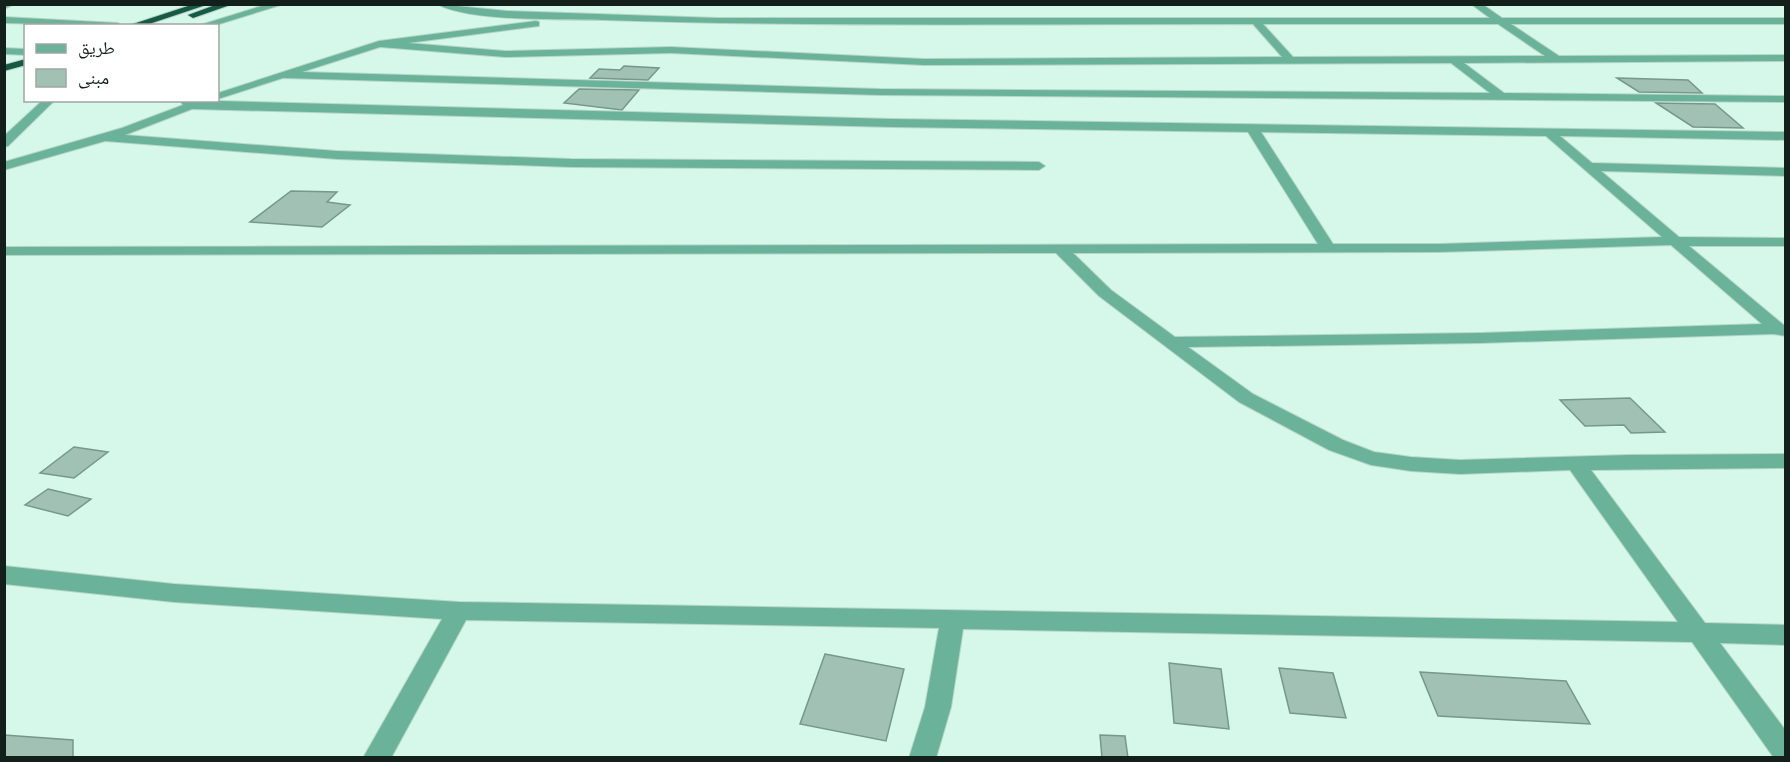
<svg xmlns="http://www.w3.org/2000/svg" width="1790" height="762" font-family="'Asap Condensed','Noto Naskh Arabic',sans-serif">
<rect width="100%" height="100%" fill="#d5f8ea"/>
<path fill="#a0c1b4" stroke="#77978a" stroke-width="1.5" d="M624,66l35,2 -11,12 -58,-2 9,-9 21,1z
M1617,78l71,2 14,13 -63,-1z
M579,89l60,1 -17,20 -58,-7z
M1656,103l59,1 28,24 -50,-1z
M291,191l46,1 -10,10 23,3 -28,22 -72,-5z
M1630,398l35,34 -34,1 -7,-8 -39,1 -25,-26z
M74,447l34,5 -34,26 -34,-5z
M48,489l43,10 -23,17 -43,-11z
M825,654l79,15 -18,72 -86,-17z
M1169,663l52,6 8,60 -55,-6z
M1279,668l54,5 13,45 -56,-5z
M1420,672l146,9 24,43 -152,-8z
M4,735l69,5v18h-69z
M1100,735l25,1 3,22h-26z"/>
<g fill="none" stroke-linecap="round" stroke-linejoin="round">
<defs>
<path id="street" d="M4,4h10l-10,5z
M268,4h16l-71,22h-16z
M437,4l70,7 210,7h773l-19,-14h11l20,14h284v6h-275l48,32 227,-1v6l-322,2 40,30 282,3v6l-906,-7 -597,-17 -65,21v-6l161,-52 157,-20 3,1v4l-131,17 97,8 166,-4 253,12 358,-2 -29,-33c-217,0 -434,3 -650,-4 -39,-1 -135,2 -166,-16zM1263,24h235l47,32 -252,1zM380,47l125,10 166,-4 253,12 527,-2 39,30 -610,-4 -578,-17z
M4,17l114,6 4,3 -118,-3z
M4,48l22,1v6l-22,-1z
M43,100h12l-47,46 -4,1v-11z
M180,100l712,19 894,13v8l-226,-4 32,27 194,5v8l-185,-5 78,66 107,1v8h-97l97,81v9l-13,-2 -293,9 -292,4 65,47 90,46 31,12 37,5 49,3 168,-5 158,-1v14l-195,2 114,153 81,2v20l-66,-2 66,88v27h-12l-82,-116 -729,-13 -12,78 -15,51h-27l16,-51 14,-79 -473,-8 -75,138h-28l79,-139 -268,-17 -170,-18v-18l170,18 285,18 1219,20 -108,-152 -110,4 -49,-3 -40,-6 -42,-15 -90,-48 -140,-106 -43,-43 -1052,2v-8l1314,-3 -70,-112 -356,-5 -700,-18 -67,26 212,16 234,8 468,3 6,4 -6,4 -468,-3 -234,-8 -232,-18 -101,29v-8l118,-34 61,-23zM1261,132l285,4 116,101 -223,7h-106zM1671,245l91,79 -282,9 -305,4 -64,-47 -38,-37 366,-1z"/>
<path id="highway" d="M194,4h15l-66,22h-16z
M218,4h15l-40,14 -5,-3z
M26,59v6l-22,6v-6z"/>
</defs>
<use href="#street" stroke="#b6d5c9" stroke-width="2"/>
<use href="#highway" stroke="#b6d5c9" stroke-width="2"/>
<use href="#street" fill="#6ab299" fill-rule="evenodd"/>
<use href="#highway" fill="#175945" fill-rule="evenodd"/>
</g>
<rect width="1790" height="762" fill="none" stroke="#131f1a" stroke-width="12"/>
<rect x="24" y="24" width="195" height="78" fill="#ffffff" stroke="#a1a5a3" stroke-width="1.5"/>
<rect x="36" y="44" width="30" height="9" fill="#6ab299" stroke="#a1a5a3" stroke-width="1.5"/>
<text x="78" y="54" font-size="18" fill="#131f1a">طريق</text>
<rect x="36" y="69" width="30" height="18" fill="#a0c1b4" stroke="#a1a5a3" stroke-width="1.5"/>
<text x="78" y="84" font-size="18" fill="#131f1a">مبنى</text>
</svg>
